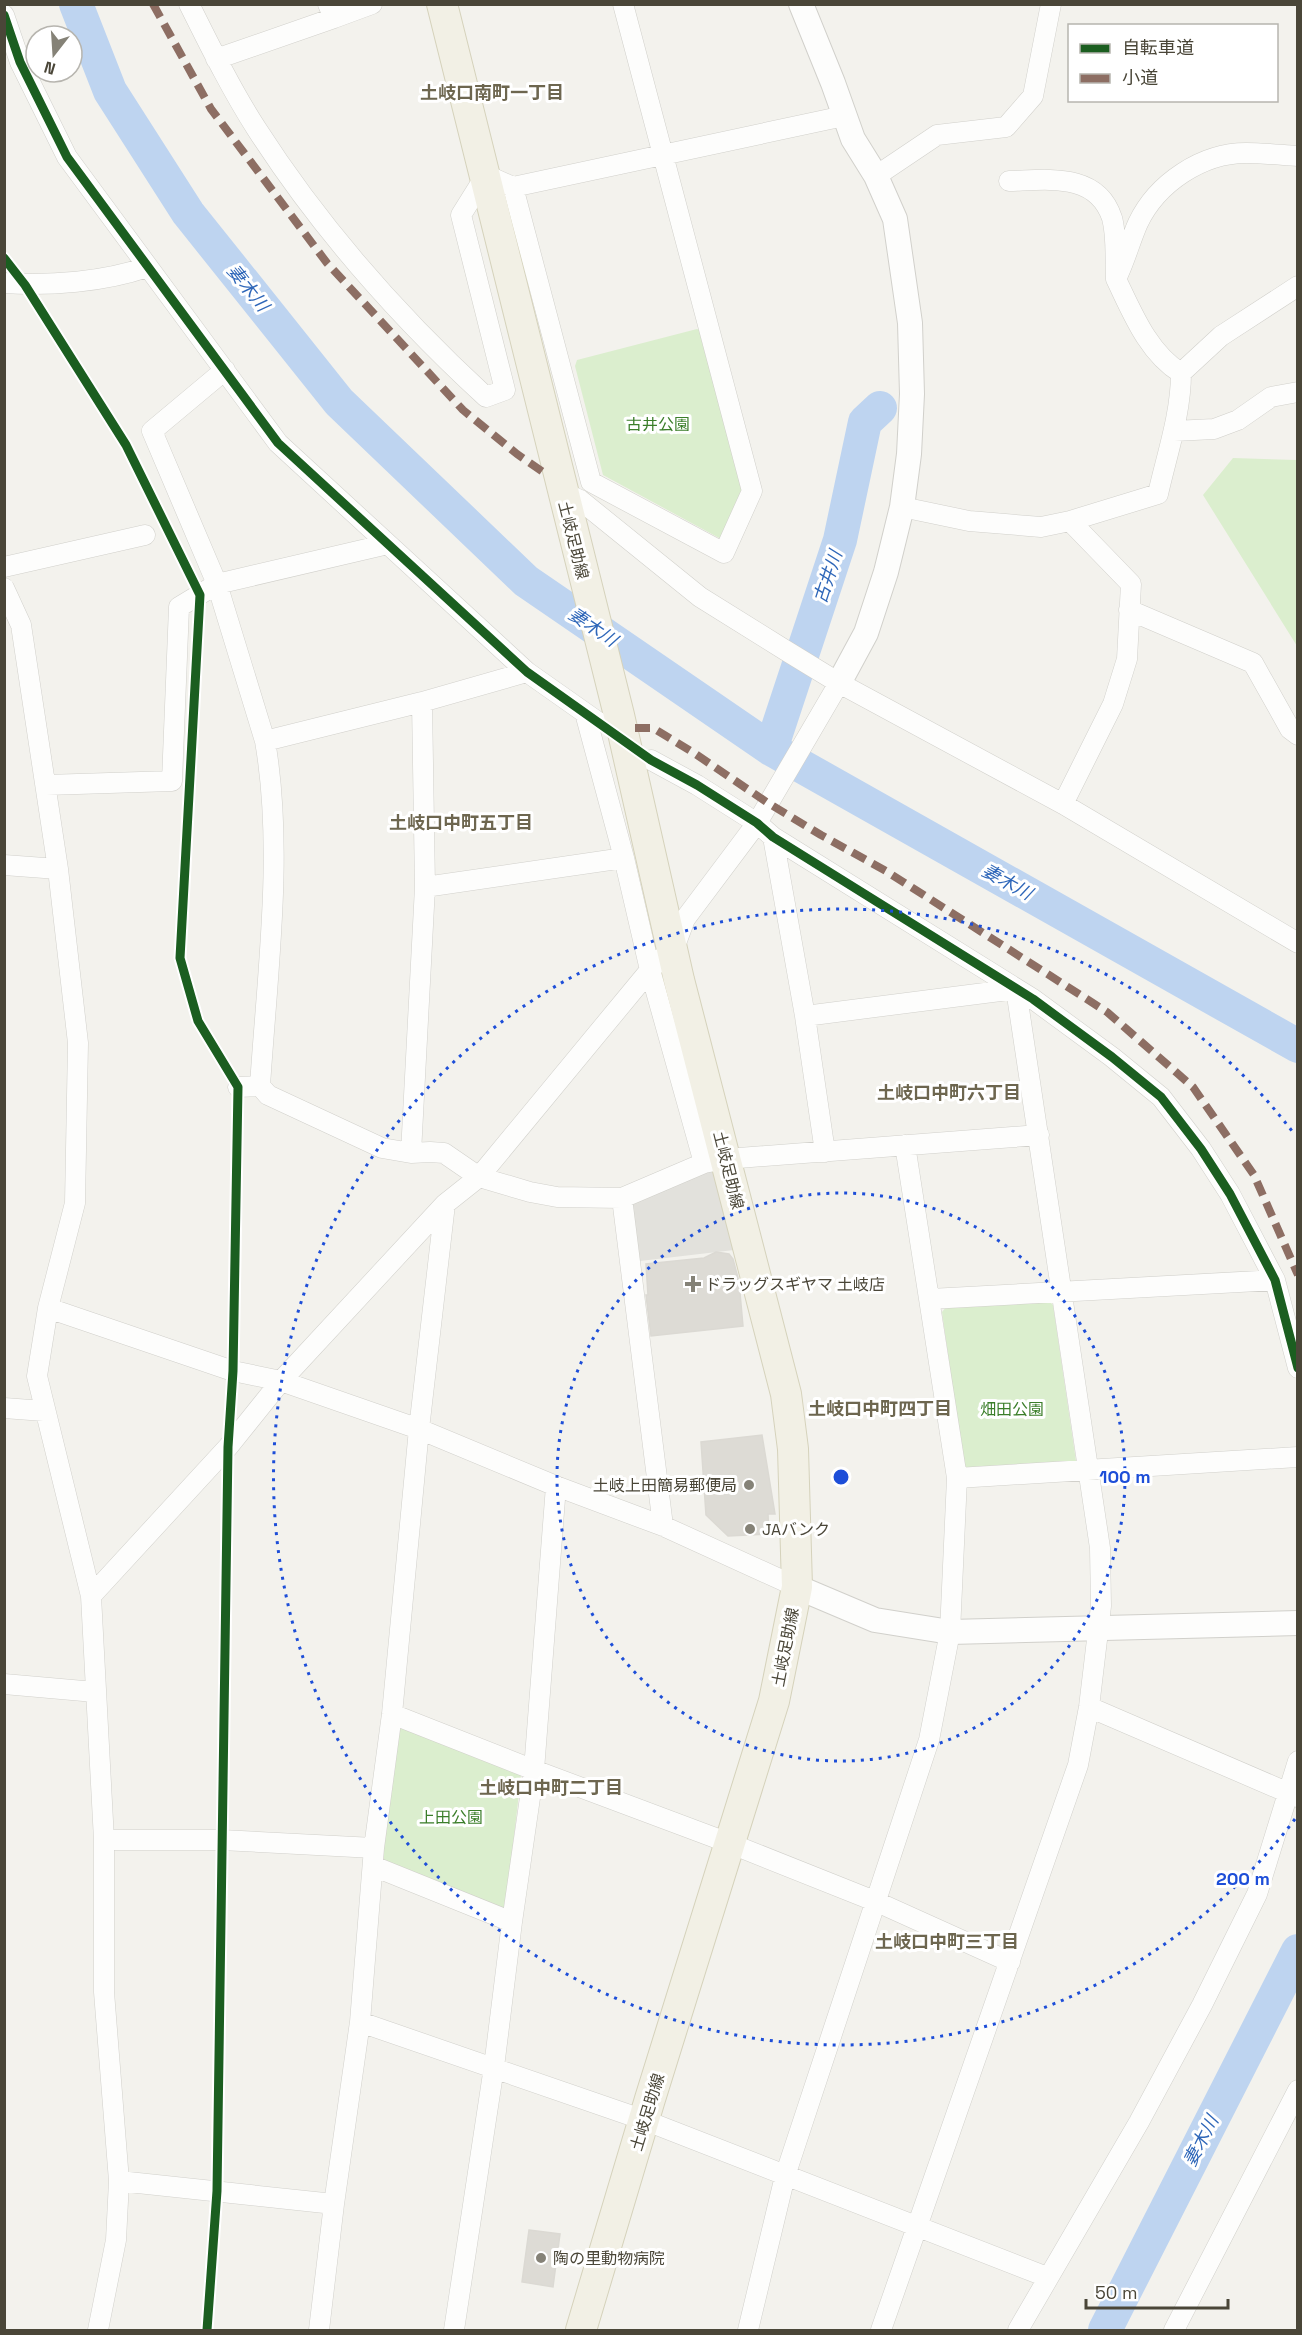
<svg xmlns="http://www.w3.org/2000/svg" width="1302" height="2335" font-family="'Space Grotesk','Noto Sans JP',sans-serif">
<rect width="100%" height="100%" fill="#f3f2ed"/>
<path fill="#dbeece" d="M697,329l5,2 40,159 -21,49 -118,-64 -28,-109 2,-6z
M1233,458l64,2v186l-94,-151z
M1048,1300l5,5 23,156 -6,4 -101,6 -6,-8 -21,-151 5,-6z
M396,1724l125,51 -15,133 -8,3 -116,-51z"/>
<path fill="#e2e1dc" d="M716,1167l18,83 -94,11 -11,-60z"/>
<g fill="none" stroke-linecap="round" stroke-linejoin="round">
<path stroke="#bed4f0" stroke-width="34" d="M76,4l34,87 78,122 151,189 187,179 245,168 527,297
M771,749l69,-209 25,-118 15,-14
M1105,2330l193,-379"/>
</g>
<path fill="#dddbd5" stroke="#dbd9d3" stroke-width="1.5" d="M716,1252l13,2 4,5 6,23 4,44 -92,10 -5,-41h2l-2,-31 58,-6z
M762,1435l13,79h-7l1,20 -41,2 -22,-21 -5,-73z
M529,2230l31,4 -7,53 -31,-5z"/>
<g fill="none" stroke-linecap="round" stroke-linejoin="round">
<defs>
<path id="minor" d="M189,4c21,42 42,85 67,124 64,100 143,189 230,269l19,-7 -44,-175 25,-40 27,12 331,-71
M328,4l6,14 38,-14
M4,15l16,47 47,95 211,286 249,229 71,50
M216,59l118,-41
M876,176l61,-41 69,-8 27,-31 18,-92
M1009,181c39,-1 88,-9 103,37 5,18 3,41 4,60
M513,187l78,295 133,71 28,-62 -129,-487
M4,283c46,3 100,-1 143,-16
M225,370l-73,61 65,153 48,157
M1181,373c-33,-20 -49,-61 -65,-94 9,-18 14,-38 22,-56 19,-40 64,-70 108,-70 17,0 35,2 52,3
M1174,431l40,-2 24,-9 33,-23 27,-5
M562,492l18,8 120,97 85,53 54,33 224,121 235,139
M902,507l67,14 72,6 29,-6 88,-27c9,-40 23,-80 23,-121l40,-37 77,-50
M4,567l141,-32
M4,588l17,37 37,244 20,174 -3,160 -27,105 -11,68 54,220 13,244v152l15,189 -3,59 -18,90
M1129,610l124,53 37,66 8,6
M527,672l-105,30 -157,39c19,109 2,235 -5,345l8,9 114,53 29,5 19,-1 14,1 35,24 51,15 27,5 65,1 82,-35 22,-4 313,-24
M585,713l39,145 26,112 54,193
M651,760l46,25 60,38 16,14 260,162 79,58 49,40 40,52 29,45 45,86 23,88
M46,785l126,-4 7,-174 38,-23 171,-40
M1063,804l50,-100 14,-45 4,-75 -61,-63
M773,837l32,179 20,136
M4,865l54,4
M425,887l199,-29
M805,1016l211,-27 84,559 1,58 -12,101 -11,58 -197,565
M238,1087l22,-1
M411,1153l14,-266 -3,-185
M622,1198l41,328
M930,1299l345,-19
M48,1308l185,63 48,10 138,48 137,57 107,40 134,61
M4,1408l40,3
M957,1478l341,-21
M91,1596l137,-149 53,-66 164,-177 34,-27 171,-207 13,-13 10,-6 12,-32 72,-96 82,-140
M4,1684l91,8
M1089,1707l209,90
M392,1714l142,56 195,73 148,59 133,60
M104,1840h117l153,8
M373,1866l139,56
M360,2022l284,98 403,157
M119,2181l215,23
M319,2330l15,-126 26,-182 14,-174 18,-134 27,-285 26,-225
M454,2330l40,-263 18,-145 22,-152 22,-284
M748,2330l37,-154 144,-436 21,-108 7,-154 -52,-333
M1018,2330l121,-208 63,-117 55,-111 41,-133
M1174,2330l124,-240"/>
<path id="tertiary" d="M801,4l32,79 20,56 23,37 19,43 15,104 2,71 -3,60 -7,53 -16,65 -20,61 -27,50
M797,1587l78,33 75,12 348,-9"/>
<path id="primary" d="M442,4l177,711 60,265 107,414 7,55 4,138 -23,114 -124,398 -69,231"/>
</defs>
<use href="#minor" stroke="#d1d0cb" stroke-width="21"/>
<use href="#tertiary" stroke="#d1d0cb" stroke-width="26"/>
<use href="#primary" stroke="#d5d2bb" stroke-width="32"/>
<use href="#minor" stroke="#fdfdfc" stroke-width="20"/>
<use href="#tertiary" stroke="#fdfdfc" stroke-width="24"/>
<use href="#primary" stroke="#f2f0e5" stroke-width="30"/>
<path stroke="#8d6e63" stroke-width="8" stroke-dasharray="15 8" stroke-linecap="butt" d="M153,4l58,105 116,154 136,147 54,44 26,18
M635,728h18l41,25 74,50 53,32 65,36 221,141 86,75 61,88 44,100"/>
<defs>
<path id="cycleway" d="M4,15l16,47 47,95 211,286 249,229 124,88 46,25 60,38 16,14 260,162 79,58 49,40 40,52 29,45 45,86 23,88
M4,258l21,27 101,160 74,150 -20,363 18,63 40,66 -5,284 -5,76 -11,744 -10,139"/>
</defs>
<use href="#cycleway" stroke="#fff" stroke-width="13"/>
<use href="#cycleway" stroke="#1b5e20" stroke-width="9"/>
</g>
<g fill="none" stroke="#1d4ed8" stroke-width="3" stroke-dasharray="3 6">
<circle cx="841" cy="1477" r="284"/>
<path d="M1295 1819A568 568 0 1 1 1295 1135"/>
</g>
<g fill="#858277" stroke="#fff" stroke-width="2">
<path d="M690 1275h6v6h6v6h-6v6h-6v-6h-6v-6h6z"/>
<circle cx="749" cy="1485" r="6"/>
<circle cx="750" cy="1529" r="6"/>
<circle cx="541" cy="2258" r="6"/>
</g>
<g text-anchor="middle" stroke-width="6" stroke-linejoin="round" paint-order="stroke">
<g font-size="16" fill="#3b7e2a" stroke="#fff">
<text x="658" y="430">古井公園</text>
<text x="1012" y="1415">畑田公園</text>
<text x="451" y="1823">上田公園</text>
</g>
<g font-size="16" fill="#4a4638" stroke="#fff">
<text transform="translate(574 540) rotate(76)" y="6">土岐足助線</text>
<text transform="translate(729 1170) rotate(76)" y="6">土岐足助線</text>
<text transform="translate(785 1647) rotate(-79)" y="6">土岐足助線</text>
<text transform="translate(647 2112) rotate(-73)" y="6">土岐足助線</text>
</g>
<g font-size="16" fill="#4a4638" stroke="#fff" text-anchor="start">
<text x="705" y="1290">ドラッグスギヤマ 土岐店</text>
<text x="737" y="1491" text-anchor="end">土岐上田簡易郵便局</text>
<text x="762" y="1535">JAバンク</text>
<text x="553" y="2264">陶の里動物病院</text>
</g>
<g font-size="18" font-weight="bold" fill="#6d664f" stroke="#fff">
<text x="492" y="99">土岐口南町一丁目</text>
<text x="461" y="829">土岐口中町五丁目</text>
<text x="949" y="1099">土岐口中町六丁目</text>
<text x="880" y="1415">土岐口中町四丁目</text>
<text x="551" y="1794">土岐口中町二丁目</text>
<text x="947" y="1948">土岐口中町三丁目</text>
</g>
<g font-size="18" font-style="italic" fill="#2f67b9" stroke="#fff">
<text transform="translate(248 288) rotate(51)" y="6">妻木川</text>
<text transform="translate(828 577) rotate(-72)" y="6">古井川</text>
<text transform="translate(593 627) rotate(34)" y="6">妻木川</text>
<text transform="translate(1007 882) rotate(29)" y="6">妻木川</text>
<text transform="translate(1201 2141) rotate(-63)" y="6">妻木川</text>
</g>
</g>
<circle cx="841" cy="1477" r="9" fill="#1d4ed8" stroke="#fff" stroke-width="3"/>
<g font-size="18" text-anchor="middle" font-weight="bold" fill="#1d4ed8" stroke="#fff" stroke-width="6" stroke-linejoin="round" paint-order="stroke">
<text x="1125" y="1483">100 m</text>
<text x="1243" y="1885">200 m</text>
</g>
<rect width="1302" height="2335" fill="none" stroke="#4a4638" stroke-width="12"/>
<rect x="1068" y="24" width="210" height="78" fill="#ffffff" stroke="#b7b5af" stroke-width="1.5"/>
<rect x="1080" y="44" width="30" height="9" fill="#1b5e20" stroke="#b7b5af" stroke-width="1.5"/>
<text x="1122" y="54" font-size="18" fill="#4a4638">自転車道</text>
<rect x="1080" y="74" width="30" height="9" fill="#8d6e63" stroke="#b7b5af" stroke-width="1.5"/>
<text x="1122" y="84" font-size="18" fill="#4a4638">小道</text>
<g transform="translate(54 54) rotate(197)"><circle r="28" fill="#ffffff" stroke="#b7b5af" stroke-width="1.5"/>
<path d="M0-4.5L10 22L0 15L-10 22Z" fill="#858277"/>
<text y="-9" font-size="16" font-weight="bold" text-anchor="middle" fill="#4a4638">N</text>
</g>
<path d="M1086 2299v9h142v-9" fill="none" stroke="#4a4638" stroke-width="3"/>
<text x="1095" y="2299" font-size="18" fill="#4a4638" stroke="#ffffff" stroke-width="4.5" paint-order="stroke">50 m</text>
</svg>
